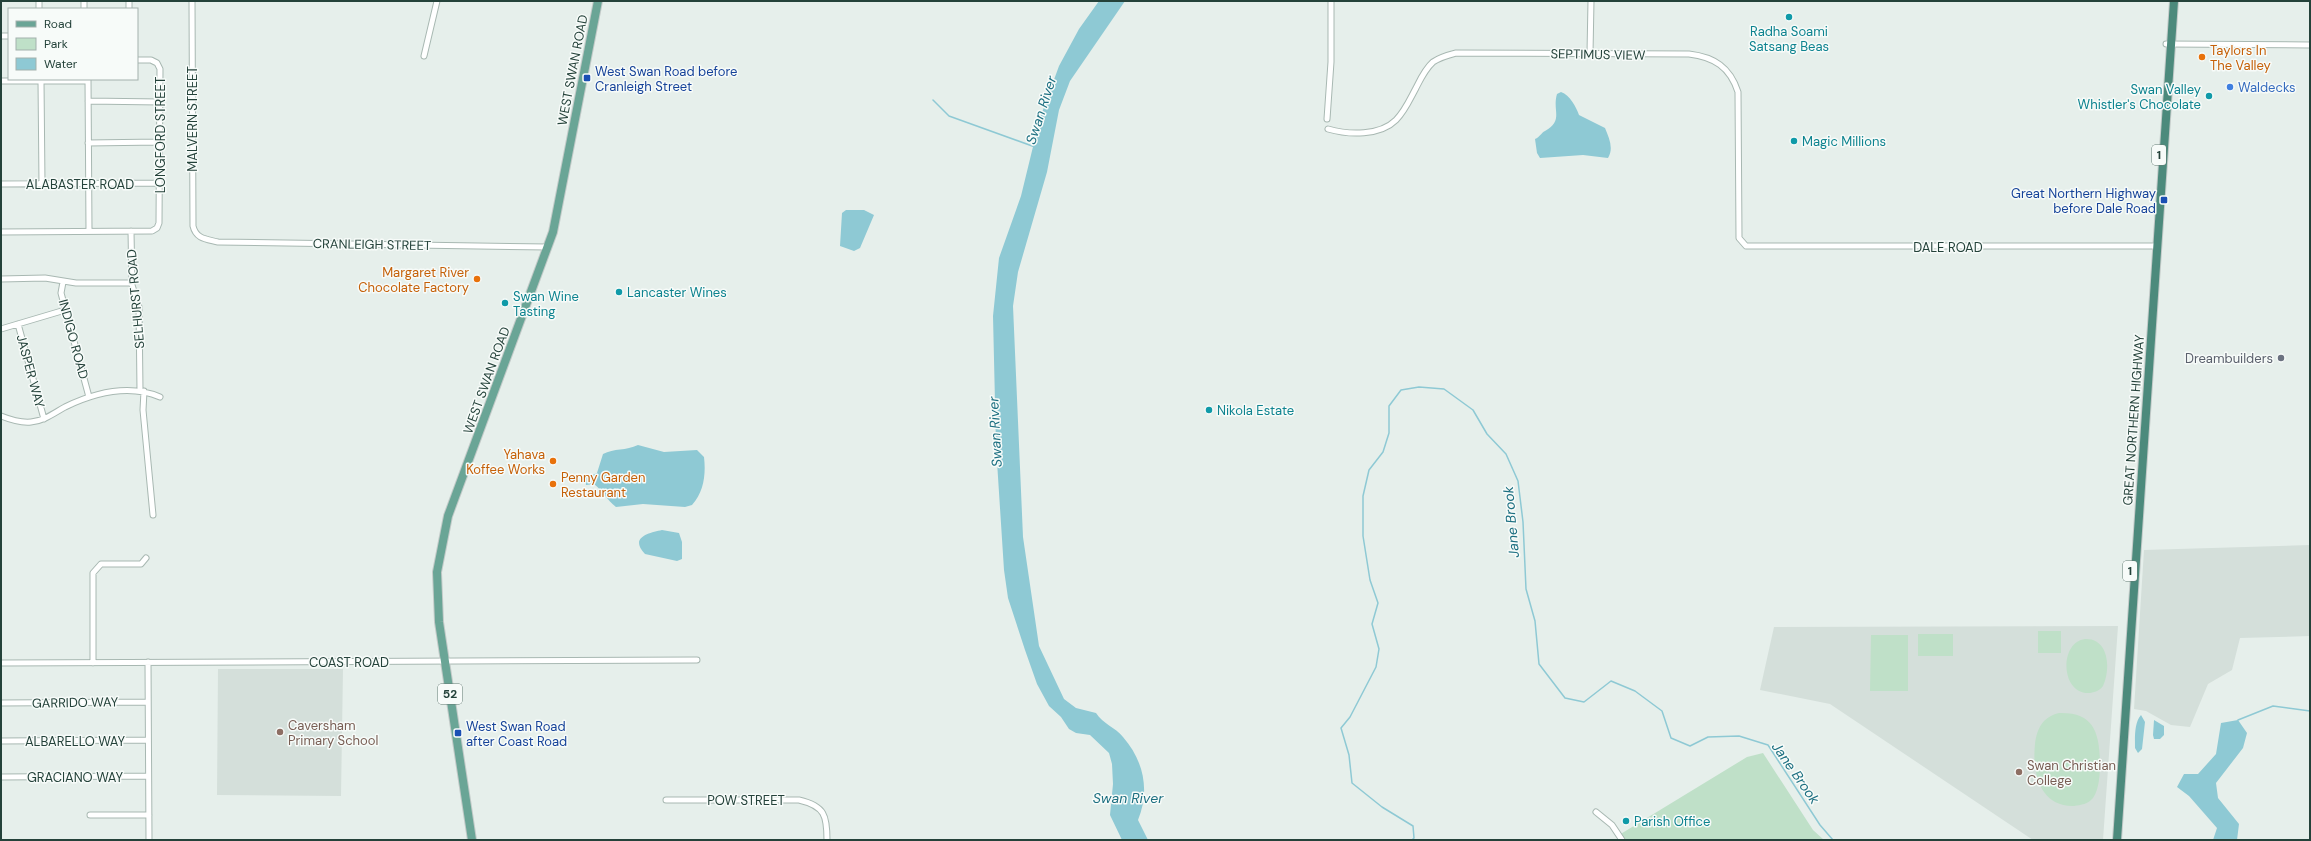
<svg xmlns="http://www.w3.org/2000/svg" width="2311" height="841" font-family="'DM Sans',sans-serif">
<rect width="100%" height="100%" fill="#e6efeb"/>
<path fill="#d4dfda" d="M2310,545v91l-70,2 -8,32 -24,14 -18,43 -19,-2 -25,-14 -12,-2 10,-159z
M2118,626l-15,214h-70l-203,-136 -70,-14 14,-63z
M218,669h125l-2,127 -124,-1z"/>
<path fill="#bfe0c8" d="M2038,631h23v22h-23z
M1918,634h35v22h-35z
M1871,635h37v56h-38z
M2085,639c24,-1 26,30 18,47 -3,4 -7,6 -13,7 -30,2 -31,-51 -5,-54z
M2059,713c33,-1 40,17 41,47 0,11 0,28 -7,38 -5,6 -12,7 -19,8 -35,1 -42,-35 -39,-62 2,-16 8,-27 24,-31z
M1763,753l50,77 11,10h-202l-3,-5 128,-78z"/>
<path fill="#8ec9d4" d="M1099,1h26l-55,80 -11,29 -12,62 -29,100 -5,34 10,231 16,109 25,53 12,9 20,5c7,11 19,14 27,24 21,24 27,54 15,83l10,20h-26l-12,-25 3,-31 -1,-20 -3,-11 -19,-18 -14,-2 -7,-4 -8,-12 -12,-11 -12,-22 -12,-34 -17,-52 -4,-28 -8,-124 -3,-130 6,-58 22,-62 19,-78 19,-52 20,-37z
M1561,92c9,3 15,15 18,23l26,13c4,10 9,20 3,30l-25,-3 -43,3 -3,-5 -2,-14c5,-2 6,-6 10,-8 19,-11 7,-20 12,-37z
M846,210h18l10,5 -14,33 -6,3 -14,-5 2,-33z
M638,445l26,7 33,-2 7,7c2,17 0,35 -12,48l-7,2 -42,-3 -27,3c-9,-7 -13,-16 -22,-23l-8,1 -1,-7 12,-5 6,-19c11,-6 23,-3 35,-9z
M662,530l17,3 3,9v17l-5,2 -32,-7c-16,-17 4,-21 17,-24z
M2141,715l4,7 -3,27 -4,4 -3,-5c0,-10 -1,-25 6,-33z
M2154,720l10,6v9l-4,4h-6l-1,-4z
M2238,720l9,13 -4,15 -27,35 2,15 21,26 -2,16h-24l4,-12 -28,-32 -12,-9 7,-13h14l18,-20 5,-31z"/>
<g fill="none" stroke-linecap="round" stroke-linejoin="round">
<path stroke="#8ec9d4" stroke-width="1.5" d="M933,100l16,16 86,31
M2238,720l35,-14 37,5
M1412,840l2,-2 -1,-12 -31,-19 -30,-24 -3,-28 -8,-27 9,-11 26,-50 3,-18 -7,-25 6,-21 -8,-23 -7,-44v-40l6,-26 14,-18 6,-19v-27l12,-16 18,-3 25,2 29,21 14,24 19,20 12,27 5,41 3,67 9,32 4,43 26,34 19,4 27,-21 24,10 27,20 9,27 19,8 18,-9 31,-1 29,9 52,80 13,15"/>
<defs>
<path id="minor" d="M129,1v8
M192,1l1,225c3,13 13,13 25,16l330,5
M39,9v-8
M84,9v-8
M1,36h8
M2166,44l144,1
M1590,53l1,-52
M424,56l13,-55
M88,79l1,152
M1,81h87
M41,81l1,103
M88,101l72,1
M1327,119l4,-57v-61
M1328,129c21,6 52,7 68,-9 9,-9 14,-21 20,-32 4,-8 9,-19 17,-26 6,-4 15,-7 23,-9l233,1c25,3 41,13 49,38l1,146 7,8h411
M88,143l71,-1
M1,184l158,-1
M131,231l1,54 7,22 1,83
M1,232l151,-1 5,-3 2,-5 1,-154 -3,-6 -6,-3h-14
M1,279l44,-1 31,5h56
M63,282l-2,11 28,104
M18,324l26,95
M1,329l64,-19
M144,391l-1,19 10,105
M1,416c10,4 20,7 30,6 13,-1 23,-9 34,-15 29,-14 64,-23 95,-10
M148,662l1,178
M1,663l696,-3
M93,663v-90l8,-9h40l5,-6
M1,703l147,-1
M1,741l147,-1
M1,777l147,-1
M666,800h133c26,6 28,16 28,40
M1596,812l16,13 10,15
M90,815h59"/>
<path id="primary" d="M472,840l-33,-218 -2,-50 11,-56 105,-284 45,-231"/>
<path id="trunk" d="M2117,840l57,-839"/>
</defs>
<use href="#minor" stroke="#a8b8b2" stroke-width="7"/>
<use href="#primary" stroke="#c2cac8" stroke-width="10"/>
<use href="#trunk" stroke="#c2cac8" stroke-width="10"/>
<use href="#minor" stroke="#fff" stroke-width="5"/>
<use href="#primary" stroke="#6aa596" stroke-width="8"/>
<use href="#trunk" stroke="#4c8a7c" stroke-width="8"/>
</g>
<g fill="#0f9aa8" stroke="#f7fbf9" stroke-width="1.5">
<circle cx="1789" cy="17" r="4"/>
<circle cx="2209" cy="96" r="4"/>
<circle cx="1794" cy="141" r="4"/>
<circle cx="619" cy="292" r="4"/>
<circle cx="505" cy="303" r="4"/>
<circle cx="1209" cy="410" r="4"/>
<circle cx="1626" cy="821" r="4"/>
</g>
<g fill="#e8710a" stroke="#f7fbf9" stroke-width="1.5">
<circle cx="2202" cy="57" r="4"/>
<circle cx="477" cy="279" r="4"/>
<circle cx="553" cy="461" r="4"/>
<circle cx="553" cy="484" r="4"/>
</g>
<g fill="#1a4fb4" stroke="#f7fbf9" stroke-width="1.5">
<rect x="583" y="74" width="8" height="8" rx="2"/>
<rect x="2160" y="196" width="8" height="8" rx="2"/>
<rect x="454" y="729" width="8" height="8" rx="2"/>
</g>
<circle fill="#3f7fe0" stroke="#f7fbf9" stroke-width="1.5" cx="2230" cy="87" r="4"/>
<circle fill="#6b7280" stroke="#f7fbf9" stroke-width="1.5" cx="2281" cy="358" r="4"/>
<g fill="#8d6e63" stroke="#f7fbf9" stroke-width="1.5">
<circle cx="280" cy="732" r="4"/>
<circle cx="2019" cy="772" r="4"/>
</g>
<g text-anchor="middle" stroke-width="3" stroke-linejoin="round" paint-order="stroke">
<g fill="#f7fbf9" stroke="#637a73" stroke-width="1">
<rect x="2152" y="145" width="14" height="20" rx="3"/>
<rect x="2123" y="561" width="14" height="20" rx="3"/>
<rect x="438" y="684" width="24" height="20" rx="3"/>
</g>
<g font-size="12" font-weight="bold" fill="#24423a">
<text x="2159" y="159">1</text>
<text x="2130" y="575">1</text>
<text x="450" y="698">52</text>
</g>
<g font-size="13" fill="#0d838f" stroke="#f7fbf9" text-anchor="start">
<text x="1789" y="36" text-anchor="middle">Radha Soami<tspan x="1789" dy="15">Satsang Beas</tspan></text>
<text x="2201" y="94" text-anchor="end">Swan Valley<tspan x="2201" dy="15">Whistler's Chocolate</tspan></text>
<text x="1802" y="146">Magic Millions</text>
<text x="627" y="297">Lancaster Wines</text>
<text x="513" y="301">Swan Wine<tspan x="513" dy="15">Tasting</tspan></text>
<text x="1217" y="415">Nikola Estate</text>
<text x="1634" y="826">Parish Office</text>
</g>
<g font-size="13" fill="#c56008" stroke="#f7fbf9" text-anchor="start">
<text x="2210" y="55">Taylors In<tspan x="2210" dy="15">The Valley</tspan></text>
<text x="469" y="277" text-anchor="end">Margaret River<tspan x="469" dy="15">Chocolate Factory</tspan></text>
<text x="545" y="459" text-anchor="end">Yahava<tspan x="545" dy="15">Koffee Works</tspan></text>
<text x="561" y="482">Penny Garden<tspan x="561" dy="15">Restaurant</tspan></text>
</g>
<g font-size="13" fill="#24423a" stroke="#f7fbf9">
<text transform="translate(1598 54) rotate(1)" y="5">SEPTIMUS VIEW</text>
<text transform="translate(572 70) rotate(-79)" y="5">WEST SWAN ROAD</text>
<text transform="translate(192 119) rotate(-90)" y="5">MALVERN STREET</text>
<text transform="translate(160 135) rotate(-90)" y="5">LONGFORD STREET</text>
<text x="80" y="189">ALABASTER ROAD</text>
<text transform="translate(372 244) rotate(1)" y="5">CRANLEIGH STREET</text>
<text x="1948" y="252">DALE ROAD</text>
<text transform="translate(135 299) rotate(-95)" y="5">SELHURST ROAD</text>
<text transform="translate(74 339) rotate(75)" y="5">INDIGO ROAD</text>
<text transform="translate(31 371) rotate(75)" y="5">JASPER WAY</text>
<text transform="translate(486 380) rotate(-70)" y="5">WEST SWAN ROAD</text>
<text transform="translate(2133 420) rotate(-86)" y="5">GREAT NORTHERN HIGHWAY</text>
<text x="349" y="667">COAST ROAD</text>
<text transform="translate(75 702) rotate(-1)" y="5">GARRIDO WAY</text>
<text x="75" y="746">ALBARELLO WAY</text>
<text x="75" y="782">GRACIANO WAY</text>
<text x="746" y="805">POW STREET</text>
</g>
<g font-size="13" fill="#164399" stroke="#f7fbf9" text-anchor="start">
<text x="595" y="76">West Swan Road before<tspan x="595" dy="15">Cranleigh Street</tspan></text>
<text x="2156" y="198" text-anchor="end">Great Northern Highway<tspan x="2156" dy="15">before Dale Road</tspan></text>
<text x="466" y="731">West Swan Road<tspan x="466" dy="15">after Coast Road</tspan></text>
</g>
<g font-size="13" fill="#366cbe" stroke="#f7fbf9" text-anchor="start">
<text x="2238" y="92">Waldecks</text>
</g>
<g font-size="13" fill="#5b616d" stroke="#f7fbf9" text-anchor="end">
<text x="2273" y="363">Dreambuilders</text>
</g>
<g font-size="13" fill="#785e54" stroke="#f7fbf9" text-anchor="start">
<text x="288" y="730">Caversham<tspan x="288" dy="15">Primary School</tspan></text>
<text x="2027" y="770">Swan Christian<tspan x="2027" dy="15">College</tspan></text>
</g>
<g font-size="14" font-style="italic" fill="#1c6f80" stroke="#f7fbf9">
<text transform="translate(1041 110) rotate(-72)" y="5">Swan River</text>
<text transform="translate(995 432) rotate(-93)" y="5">Swan River</text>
<text transform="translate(1511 522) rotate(-95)" y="5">Jane Brook</text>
<text transform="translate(1796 773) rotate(55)" y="5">Jane Brook</text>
<text x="1128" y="803">Swan River</text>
</g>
</g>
<rect width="2311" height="841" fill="none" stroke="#24423a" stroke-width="4"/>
<rect x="8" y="8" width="130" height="72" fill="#f7fbf9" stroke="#a3b1ad"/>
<rect x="16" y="21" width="20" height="6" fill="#6aa596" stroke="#a3b1ad"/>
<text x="44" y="28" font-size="12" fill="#24423a">Road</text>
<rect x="16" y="38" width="20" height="12" fill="#bfe0c8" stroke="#a3b1ad"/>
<text x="44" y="48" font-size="12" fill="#24423a">Park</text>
<rect x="16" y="58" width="20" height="12" fill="#8ec9d4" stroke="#a3b1ad"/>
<text x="44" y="68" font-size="12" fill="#24423a">Water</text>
</svg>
